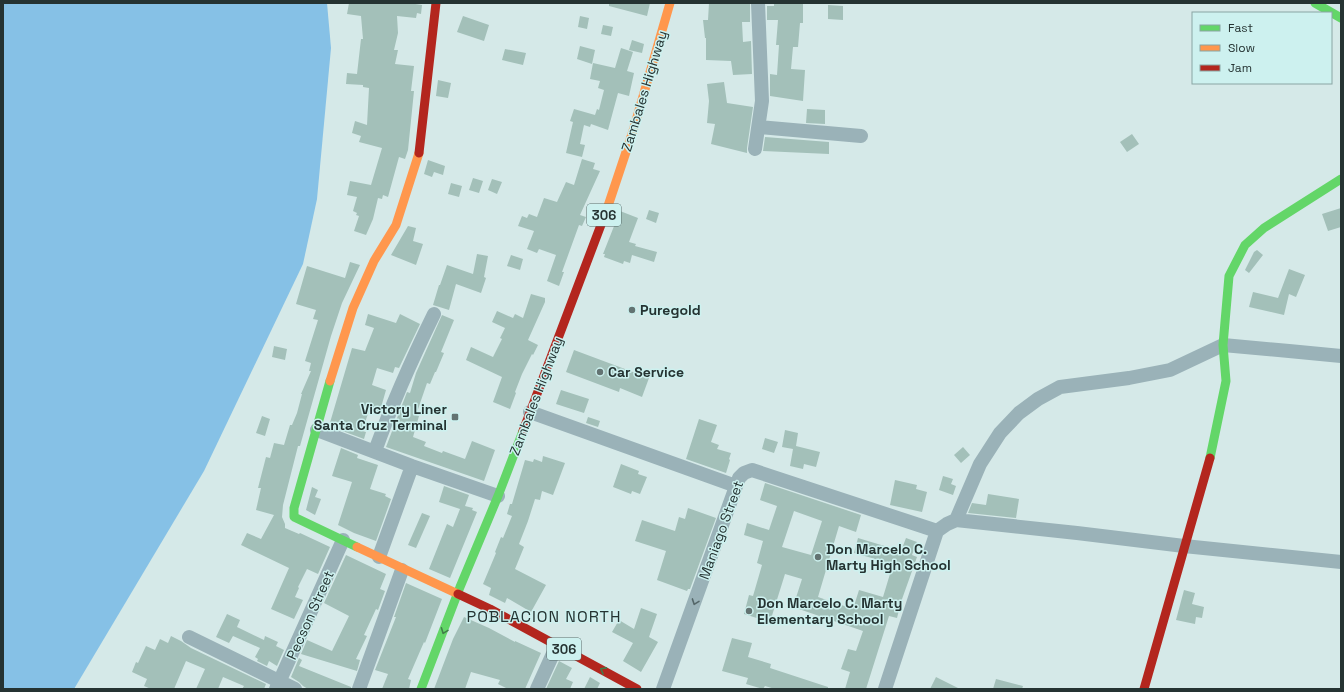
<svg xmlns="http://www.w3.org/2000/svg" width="1344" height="692" font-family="'Space Grotesk',sans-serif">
<rect width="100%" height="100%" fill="#d5e9e8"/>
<path fill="#86c1e6" d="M3,3h324l4,45 -14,151 -14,65 -99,207 -130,218h-71z"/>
<path fill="#a3c0b9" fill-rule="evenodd" d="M349,3h60l13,2 -1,9 -4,-1 -1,5 -19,-2 1,17 -4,17h4l-3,14 19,2 -3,25h3l-6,59 -3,9 -6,-2 -11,40 -5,-2 -1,4 -4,-1 -5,21 -7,16 -12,-4 5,-15 -3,-1 1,-2 -4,-2 4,-14 -10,-2 3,-14 21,4 11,-37 -23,-6 2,-6 -9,-3 3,-12 12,4 2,-37 -6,-1v-2l-17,-1 1,-11 10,1 4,-35h2l-2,-23 -14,-2z
M609,3h41l-3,13 -38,-10z
M709,3l41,1v18h-8l1,20 8,-1 1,33 -19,1 -2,-14 -25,-1v-22h-1l-2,-18h5z
M774,3h29v20h-3l-2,24h-5l-2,22 14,1 -2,31 -33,-5v-22l7,1 2,-30h-3l2,-25h-11v-14h7z
M828,5l15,1v14l-15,-1z
M463,16l26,9 -5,16 -27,-9z
M580,16l9,2 -2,11 -9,-2z
M603,25l10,2 -2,9 -10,-2z
M632,40l12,4 -2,9 -13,-3z
M580,46l15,4 -3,14 -15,-5z
M621,48l12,4 -6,19 7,2 -5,23 -11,-3 -10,37 -17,-6 -1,3 -6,-2 -4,19 5,1 -3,12 -16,-4 7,-31 -3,-1 4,-12 21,6 2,-6 2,1 5,-20 -6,-2 2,-7 -10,-2 3,-16 22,5z
M505,49l21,4 -3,12 -21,-5z
M438,80l13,3 -3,15 -12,-2z
M724,82l3,21 26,4 -6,41v5l-36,-9 4,-20 -8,-1 2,-22 -2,-17z
M807,109l18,1v14l-19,-1z
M1132,134l7,10 -12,8 -7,-10z
M765,137l64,5v12l-66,-3z
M582,159l13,4 -2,6 7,2 -20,44 6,2 -4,9 -3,-1 -17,47h2l-5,14 -12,-5 9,-26 -17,-6 -2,4 -10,-4 7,-18 -16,-5 4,-10 5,2 2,-4 8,3 7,-19 13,4 9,-20 8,3z
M428,160l17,6 -2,9 -9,-3 -2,5 -8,-3z
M473,178l10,3 -4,12 -10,-3z
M492,179l10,3 -5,12 -9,-4z
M451,183l11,3 -3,11 -11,-3z
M1341,208v19l-13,4 -6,-17z
M649,210l10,3 -3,10 -10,-4z
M620,211l18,7 -9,24 7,2 -1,2 22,6 -3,10 -22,-7 -2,8 -6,-2 -1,3 -19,-7 1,-3h-2z
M408,226l8,2 -3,13 10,3 -7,21 -25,-10z
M1257,250l6,5 -14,18 -4,-3 9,-18z
M477,254l11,2 -4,21 2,1 -5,15 -25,-9 -7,26 -16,-5 6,-20h1l7,-20 26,9z
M511,255l12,4 -3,11 -13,-4z
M350,262l10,3 -18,38 -11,33 -31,110h-2l-15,59 -1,12 3,7v4l14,6 1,-1 30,14 -12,27 -11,-5 -9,18 1,1 -4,9 8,3 -9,19 -23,-10 18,-41 -48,-23 6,-12 14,6 13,-24 -18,-5 5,-22h-3l8,-31 4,1 4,-15 10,2 6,-20h2l5,-12 5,-19h-1l10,-23h-2l2,-8 -6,-2 13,-41 -5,-1 3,-9 -20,-6 11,-38 38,12z
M1289,269l16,6 -9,22 -7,-3 -5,21 -35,-8 4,-15 25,6z
M531,294l14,4v4l-17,38 10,5 -5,10 -1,-1 -10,20 -7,18 1,1 -6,16 -17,-7 9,-25 -36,-17 5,-13 22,10 9,-18 -2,-1 5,-10 -13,-6 5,-11 16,7 2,-4 8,4z
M368,314l28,9 4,-9 20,10 -21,44 -4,-1 -2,6 -16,-5 -5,17 14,5 -4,14h2l-4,9 -11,-2 -7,20 4,1 -2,7 -35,-13 23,-78 13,3 9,-23 -9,-3z
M442,315l12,5 -13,32 3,1 -8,19h-1l-5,12 -3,-1 -11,32 3,1 -6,21 13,5 -2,4 18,7 1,-2 22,8 7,-18 23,9 -11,31 -98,-34 21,-55 3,1 6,-20z
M274,346l13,3 -2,11 -13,-3z
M574,350l75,28 -7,19 -22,-9 -1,4 -53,-20z
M561,390l28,9 -5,14 -28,-9z
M262,416l8,3 -5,17 -9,-3z
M588,417l12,4 -2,6 -12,-4z
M699,419l18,6 -6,17 8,3 -2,4 14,4 -2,6 1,1 -4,13 -40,-14z
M785,430l13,3 -2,13 24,6 -4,15 -12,-3 -1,5 -13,-3 3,-17 -11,-2z
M765,438l13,4 -4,11 -12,-4z
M963,447l7,8 -9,8 -7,-8z
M341,448l17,7 -1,3 21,7 -8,24 16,5 -1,2 6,3 -15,42 -22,-8 -16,-8 14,-43 -20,-6z
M543,456l22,7 -12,32 -11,-4 -2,9 -5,-1 -7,22 -9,23 5,3 -9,22 31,16 -15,27 -24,-14 -2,5 -16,-8 2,-7 -8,-4 13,-31 -1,-1 6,-15 2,1 9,-22 -5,-2 3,-10h2l13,-44 8,2 1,-3 8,3z
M621,464l18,7 -1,3 9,3 -7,17 -8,-3 -1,3 -18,-7z
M943,476l10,3 -2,5 5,2 -3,9 -14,-5z
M895,480l22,5 -1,4 11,3 -5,20 -32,-7z
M765,483l96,32 -5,17 -17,-6 -21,71 35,12 6,-19 24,7 10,-33 -39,-11 4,-15 43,13 5,-13 11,4 -5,13 5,2 -16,45 -4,16 -8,-2 -23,73h-21l5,-17 -9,-3 7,-20 8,2 7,-20 -70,-24 9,-28 -17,-5 -15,48 -26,-8 5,-19 4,1 9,-31 -5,-2 6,-22 -19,-6 3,-12 22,7 8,-24 -17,-6zM794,511l28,10 -11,34 -29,-8z
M444,486l25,9 -4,11 8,2 -1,2 5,2 -27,66 -21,-9 18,-45 6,3 7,-18 -21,-7z
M312,487l6,3 -3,7 6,2 -6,16 -9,-5z
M988,494l31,5 -3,19 -48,-5 4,-10 14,2z
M688,508l28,10 -26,71h-2l-1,2 -30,-11 9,-29 -31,-10 7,-21 33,11 4,-14 6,2z
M422,513l8,3 -14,32 -8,-3z
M346,555l40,19 -6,15 5,2 -7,19 -2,-1 -12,26 3,1 -11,23 4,1 -3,11 -56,-17 6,-14 25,11 17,-35 -25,-13z
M406,583l36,16 -17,44 -1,-1 -16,37 3,1 -2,9h-27l6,-15 -13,-4 21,-53h-2z
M1184,590l11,3 -3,11 12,3 -2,11 -6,-1 -1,7 -19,-4z
M641,608l16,6 -8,23 9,5 -17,30 -18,-11 10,-18 -21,-11 7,-12 15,9z
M227,614l13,6 -3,7 27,13 1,-4 13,6 -2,4 8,4 -7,16 -8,-5 -2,5 -10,-5 1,-2 -3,-2 5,-9 -27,-12 -4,7 -13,-6z
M464,617l25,11 26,14v-1l26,12 -16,36h-17l-10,-5 2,-4 -29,-8 -6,17h-31l19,-50z
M171,636l10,5 10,7 75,36 -2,5h-22l2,-3 -21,-9 -5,12h-22l9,-20 -19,-8 -12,28h-23l-7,-3 3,-7 -15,-7 4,-10 2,1 8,-17 9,4 5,-11 8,4z
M732,638l20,5 -4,14 23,7 -1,4 58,19v2h-53l-10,-3 -2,3 -17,-5 2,-6 -26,-7z
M299,658l3,2 -3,6 52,21v2h-43l-5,-3 -4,-4 -8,-5z
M559,661l13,7 -6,11 7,3 -3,7h-24z
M590,677l10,6 -3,6h-13z
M936,677l24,12h-30z
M996,679l27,7 -1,3h-29z"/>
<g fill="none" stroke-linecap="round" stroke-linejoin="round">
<path stroke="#9ab2b8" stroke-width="14" d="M759,127l102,9
M755,149l7,-48 -4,-98
M530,412l206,74
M317,430l95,36 86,30
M375,451c17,-47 37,-92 59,-137
M956,520l24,-56 20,-31 19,-20 19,-14 22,-12 69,-9 41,-8 53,-25 66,6 52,5
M937,531l10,-7 9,-4 121,13 107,13 157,16
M379,557l33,-91
M189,637l106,52
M276,689l67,-149
M359,689l43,-119
M537,689l20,-44
M663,689l76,-211 5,-5 8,-3 185,61
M885,689l52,-158"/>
<path stroke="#63d668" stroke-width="9" d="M1315,3l26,15
M330,381l-36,127v9l63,30
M1210,458l16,-77 -3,-36 6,-69 16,-31 19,-17 77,-49
M421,689l39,-102 38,-91 25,-65"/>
<path stroke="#ff974d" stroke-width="9" d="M607,209l26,-78 37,-128
M330,381l23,-73 21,-47 22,-36 23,-72
M357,547l101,47"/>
<path stroke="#b3261e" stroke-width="9" d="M419,153l17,-150
M523,431l84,-222
M458,594l32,15 147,80
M1144,689l66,-231"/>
</g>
<defs><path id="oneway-chevron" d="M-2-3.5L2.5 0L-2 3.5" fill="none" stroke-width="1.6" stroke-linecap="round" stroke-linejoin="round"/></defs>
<use stroke="#546668" href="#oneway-chevron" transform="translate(695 602) rotate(110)"/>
<g stroke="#417c4a">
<use href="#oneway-chevron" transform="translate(444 631) rotate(111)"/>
<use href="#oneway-chevron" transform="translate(603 670) rotate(-151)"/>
</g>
<g fill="#637372" stroke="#cdf1ef" stroke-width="1.5">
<circle cx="632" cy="310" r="4"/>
<circle cx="600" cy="372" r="4"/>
<rect x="451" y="413" width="8" height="8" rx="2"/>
<circle cx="818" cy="557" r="4"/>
<circle cx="749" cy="611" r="4"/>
</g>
<g text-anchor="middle" stroke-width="3" stroke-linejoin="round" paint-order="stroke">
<g fill="#cdf1ef" stroke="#576c6b" stroke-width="1">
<rect x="587" y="204" width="34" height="22" rx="3"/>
<rect x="547" y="638" width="34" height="22" rx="3"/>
</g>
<g font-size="13" font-weight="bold" fill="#253332">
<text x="604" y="220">306</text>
<text x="564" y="654">306</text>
</g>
<g font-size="14" fill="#253332" stroke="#cdf1ef">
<text transform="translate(644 91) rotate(-73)" y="5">Zambales Highway</text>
<text transform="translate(536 396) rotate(-69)" y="5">Zambales Highway</text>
<text transform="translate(721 530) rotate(-70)" y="5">Maniago Street</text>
<text transform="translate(310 615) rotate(-66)" y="5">Pecson Street</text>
</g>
<g font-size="14" font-weight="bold" fill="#253332" stroke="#cdf1ef" text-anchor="start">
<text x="640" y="315">Puregold</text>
<text x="608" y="377">Car Service</text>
<text x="447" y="414" text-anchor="end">Victory Liner<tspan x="447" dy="16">Santa Cruz Terminal</tspan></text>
<text x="826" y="554">Don Marcelo C.<tspan x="826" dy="16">Marty High School</tspan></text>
<text x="757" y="608">Don Marcelo C. Marty<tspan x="757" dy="16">Elementary School</tspan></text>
</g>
<g font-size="16" letter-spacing="1" fill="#253332" stroke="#cdf1ef">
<text x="544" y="622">POBLACION NORTH</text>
</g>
</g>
<rect width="1344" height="692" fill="none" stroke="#253332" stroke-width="8"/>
<rect x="1192" y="12" width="140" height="72" fill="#cdf1ef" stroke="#8aa5a3"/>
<rect x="1200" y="25" width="20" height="6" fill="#63d668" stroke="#8aa5a3"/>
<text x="1228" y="32" font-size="12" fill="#253332">Fast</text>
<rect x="1200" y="45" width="20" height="6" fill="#ff974d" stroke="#8aa5a3"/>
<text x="1228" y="52" font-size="12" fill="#253332">Slow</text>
<rect x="1200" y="65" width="20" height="6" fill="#b3261e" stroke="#8aa5a3"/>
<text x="1228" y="72" font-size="12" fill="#253332">Jam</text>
</svg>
